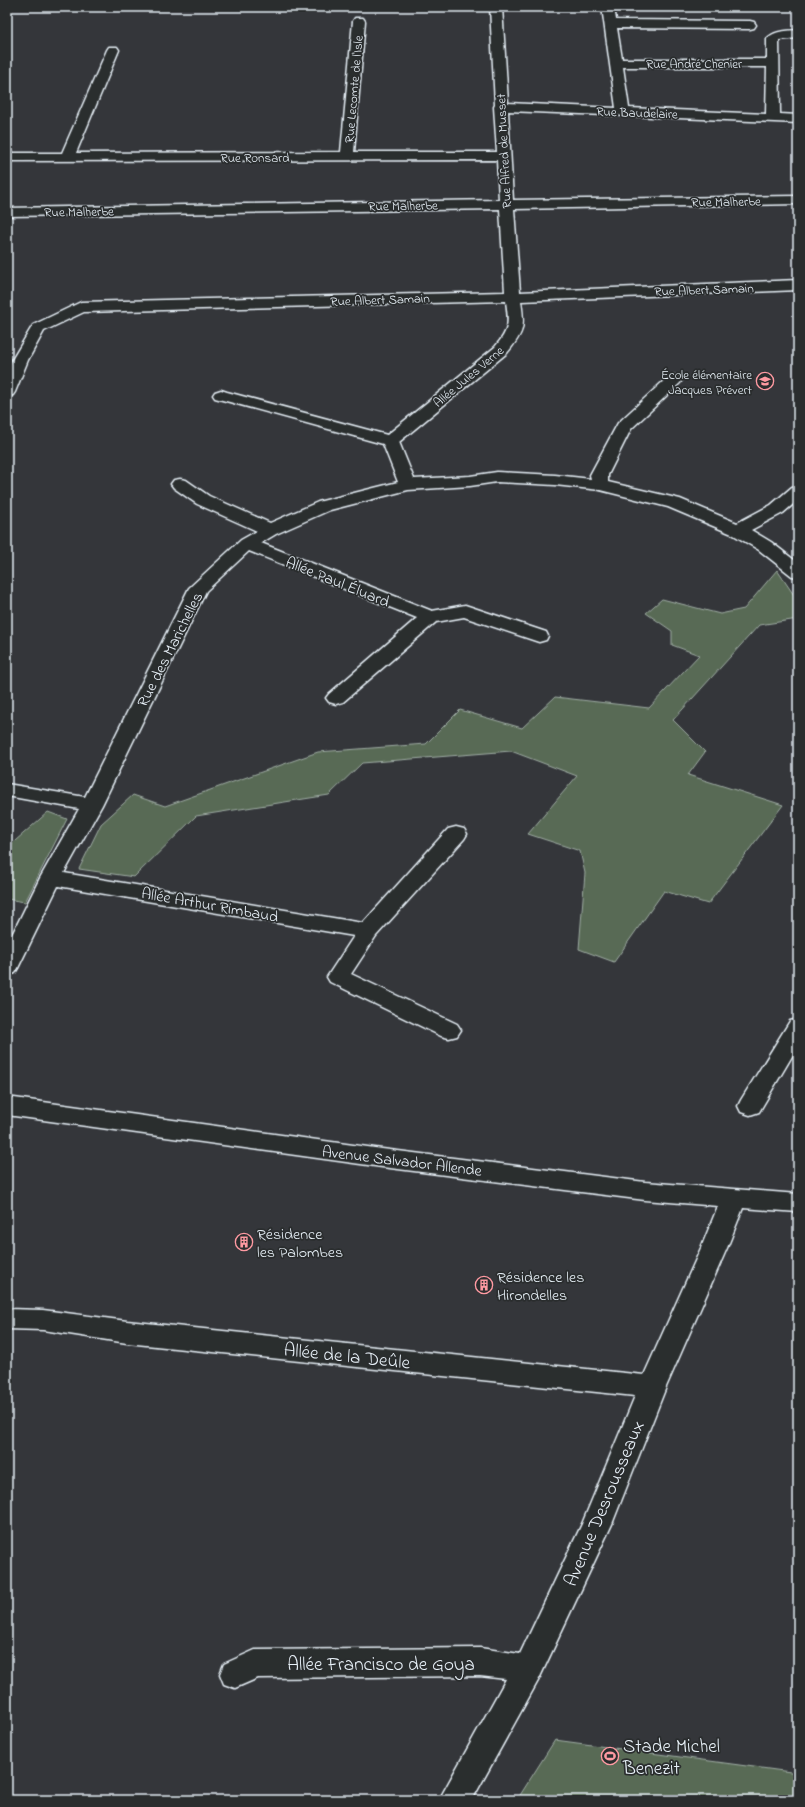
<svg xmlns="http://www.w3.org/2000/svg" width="805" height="1807" font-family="'Indie Flower',sans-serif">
<rect width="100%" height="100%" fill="#34363a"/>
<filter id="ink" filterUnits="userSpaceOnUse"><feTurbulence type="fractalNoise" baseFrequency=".025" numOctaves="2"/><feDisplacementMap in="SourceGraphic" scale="8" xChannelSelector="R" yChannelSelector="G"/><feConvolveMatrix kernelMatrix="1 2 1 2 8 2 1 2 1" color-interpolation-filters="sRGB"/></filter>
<g filter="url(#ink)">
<path fill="#596a54" stroke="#a0aea6" d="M777,570l21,31v18l-39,6 -86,95 32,32 -17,23 95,30 -75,99 -44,-13 -50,71 -35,-13 6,-76 -5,-22 -52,-17 49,-58 -66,-25 -149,12 -33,32 -133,21 -62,61 -55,-8 22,-45 32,-29 32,11 153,-54 108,-8 34,-34 62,18 33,-31 94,11 50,-53 -27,-10v-14l-26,-18 16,-14 58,15 24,-5z
M48,812l19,7 -42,83 -18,-3v-51z
M555,1740l243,33v27h-281z"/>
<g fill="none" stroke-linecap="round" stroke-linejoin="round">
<defs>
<path id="minor" d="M490,7h12l6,96 108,5 -14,-101h12l2,13 134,1 4,1 2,3 -2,3 -4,1 -133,-1 5,31h145v-20c7,-9 21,-8 31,-9v8l-19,2 1,74 18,1v8l-290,-12 5,89 285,-4v8l-284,5 6,83 278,-12v10l-277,11c4,27 3,31 -14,52l-108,89 15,37 56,-3 27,-4 58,3 36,4 -1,-4 28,-52 50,-46 6,-2 6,2 2,3 -2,3 -49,46 -23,46v7l72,17 57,24 34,-18 21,-18 6,-1v14l-15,13 -32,17 20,12 27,21v14l-6,-1 -33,-26 -27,-16 -64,-27 -68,-17 -45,-5 -58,-3 -27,4 -62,4 -78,20 -54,24 -15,9 171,68 33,-6 81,27 2,4 -2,4 -7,2 -75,-25 -28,5 -93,80 -7,2 -7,-2 -3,-4 3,-4 88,-76 -168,-67 -43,40 -104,214 -38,68 299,50 85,-94 8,-2 8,2 3,5 -3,5 -88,97 -25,38 106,50 4,6 -4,6 -8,2 -8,-2 -111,-54 -3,-5 27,-41 -296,-50 -40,82 -3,5 -8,3v-31l33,-67 39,-69 -72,-13v-12l78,13 104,-209 52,-48 16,-9 -60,-27 -23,-16 -3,-4 3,-4 6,-1 6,1 23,16 61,27 48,-21 80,-20 -15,-38 -168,-46 -2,-3 2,-3 6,-2 6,2 160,43 108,-88c15,-18 14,-24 11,-46l-422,11 -40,19 -16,29 -13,32 -2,3 -6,2v-25l5,-12 21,-35 48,-23 424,-10 -5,-83 -493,7v-8l492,-8 -2,-40 -490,1v-8h55l45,-103 2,-3h8l2,3 -43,103 265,-1 12,-131 2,-3h8l2,3 -11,131h143l-3,-45 1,-2zM623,67h144l-1,47 -137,-6z
M798,1019v27l-39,66 -9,3 -9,-3 -3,-6 3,-6 49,-79z
M7,1097l375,52 263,33 153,12v18l-55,-4 -16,40 -61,139 -54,137 -73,155 -67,121h-33l67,-121 -26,-3 -222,2 -23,10 -11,-4 -4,-10 4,-10 31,-14 225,-2 40,6 62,-130 53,-128 -508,-53 -84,-13 -36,-1v-20l36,1 84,11 517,54 57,-127 17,-42 -73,-6 -263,-33 -375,-52z"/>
</defs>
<use href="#minor" stroke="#e8f1f8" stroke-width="3"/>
<use href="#minor" fill="#2a2d2e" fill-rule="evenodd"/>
</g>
</g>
<defs>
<symbol id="school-ring" viewBox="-11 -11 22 22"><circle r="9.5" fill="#2a2d2e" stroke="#ff9aa2" stroke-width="1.5"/><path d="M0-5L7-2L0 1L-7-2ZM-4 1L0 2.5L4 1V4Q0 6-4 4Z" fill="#ff9aa2"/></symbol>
<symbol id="building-ring" viewBox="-11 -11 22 22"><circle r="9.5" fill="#2a2d2e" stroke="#ff9aa2" stroke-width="1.5"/><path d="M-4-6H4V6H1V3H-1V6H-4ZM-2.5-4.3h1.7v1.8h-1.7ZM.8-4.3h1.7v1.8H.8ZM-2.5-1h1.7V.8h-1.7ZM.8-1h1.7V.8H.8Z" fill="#ff9aa2"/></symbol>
<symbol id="stadium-ring" viewBox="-11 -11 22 22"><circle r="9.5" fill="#2a2d2e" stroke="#ff9aa2" stroke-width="1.5"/><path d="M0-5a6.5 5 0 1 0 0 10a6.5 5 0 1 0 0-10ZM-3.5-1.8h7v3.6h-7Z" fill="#ff9aa2"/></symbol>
</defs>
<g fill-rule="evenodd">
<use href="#school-ring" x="755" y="371" width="20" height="20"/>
<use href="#building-ring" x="234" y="1232" width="20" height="20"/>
<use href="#building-ring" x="474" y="1275" width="20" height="20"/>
<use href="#stadium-ring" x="600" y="1746" width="20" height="20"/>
</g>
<g text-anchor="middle" stroke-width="3.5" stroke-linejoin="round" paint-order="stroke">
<g font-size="13" fill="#e8f1f8" stroke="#2a2d2e">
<text x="694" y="68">Rue André Chenier</text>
<text transform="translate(353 89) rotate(-85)" y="5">Rue Lecomte de l'Isle</text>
<text transform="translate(637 112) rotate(2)" y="5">Rue Baudelaire</text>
<text transform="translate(503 151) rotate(-93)" y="5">Rue Alfred de Musset</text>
<text x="255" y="162">Rue Ronsard</text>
<text transform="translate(726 201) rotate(-1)" y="5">Rue Malherbe</text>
<text transform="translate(403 205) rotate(-1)" y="5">Rue Malherbe</text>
<text transform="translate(79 211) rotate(-1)" y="5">Rue Malherbe</text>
<text transform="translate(704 289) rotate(-2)" y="5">Rue Albert Samain</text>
<text transform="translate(380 299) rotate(-2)" y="5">Rue Albert Samain</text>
<text transform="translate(468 376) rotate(-40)" y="5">Allée Jules Verne</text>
</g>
<g font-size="13" fill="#e8f1f8" stroke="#2a2d2e" text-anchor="end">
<text x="752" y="379">École élémentaire<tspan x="752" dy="15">Jacques Prévert</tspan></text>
</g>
<g font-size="16" fill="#e8f1f8" stroke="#2a2d2e">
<text transform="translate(338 581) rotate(22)" y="6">Allée Paul Éluard</text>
<text transform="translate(169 649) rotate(-63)" y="6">Rue des Marichelles</text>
<text transform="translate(210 904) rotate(10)" y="6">Allée Arthur Rimbaud</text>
<text transform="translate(402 1160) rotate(7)" y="6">Avenue Salvador Allende</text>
</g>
<g font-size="16" fill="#e8f1f8" stroke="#2a2d2e" text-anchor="start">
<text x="257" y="1239">Résidence<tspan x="257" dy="18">les Palombes</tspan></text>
<text x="497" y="1282">Résidence les<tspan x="497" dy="18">Hirondelles</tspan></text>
</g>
<g font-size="19" fill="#e8f1f8" stroke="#2a2d2e">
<text transform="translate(347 1355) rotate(6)" y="7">Allée de la Deûle</text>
<text transform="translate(603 1503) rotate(-67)" y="7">Avenue Desrousseaux</text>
<text x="381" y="1670">Allée Francisco de Goya</text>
</g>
<g font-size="19" fill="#e8f1f8" stroke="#2a2d2e" text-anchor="start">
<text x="623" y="1752">Stade Michel<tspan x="623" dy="22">Benezit</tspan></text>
</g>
</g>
<rect width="805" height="1807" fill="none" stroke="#2a2d2e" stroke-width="24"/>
<rect x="12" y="12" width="781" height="1783" fill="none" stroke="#e8f1f8" stroke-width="1.5" filter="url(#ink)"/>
</svg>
